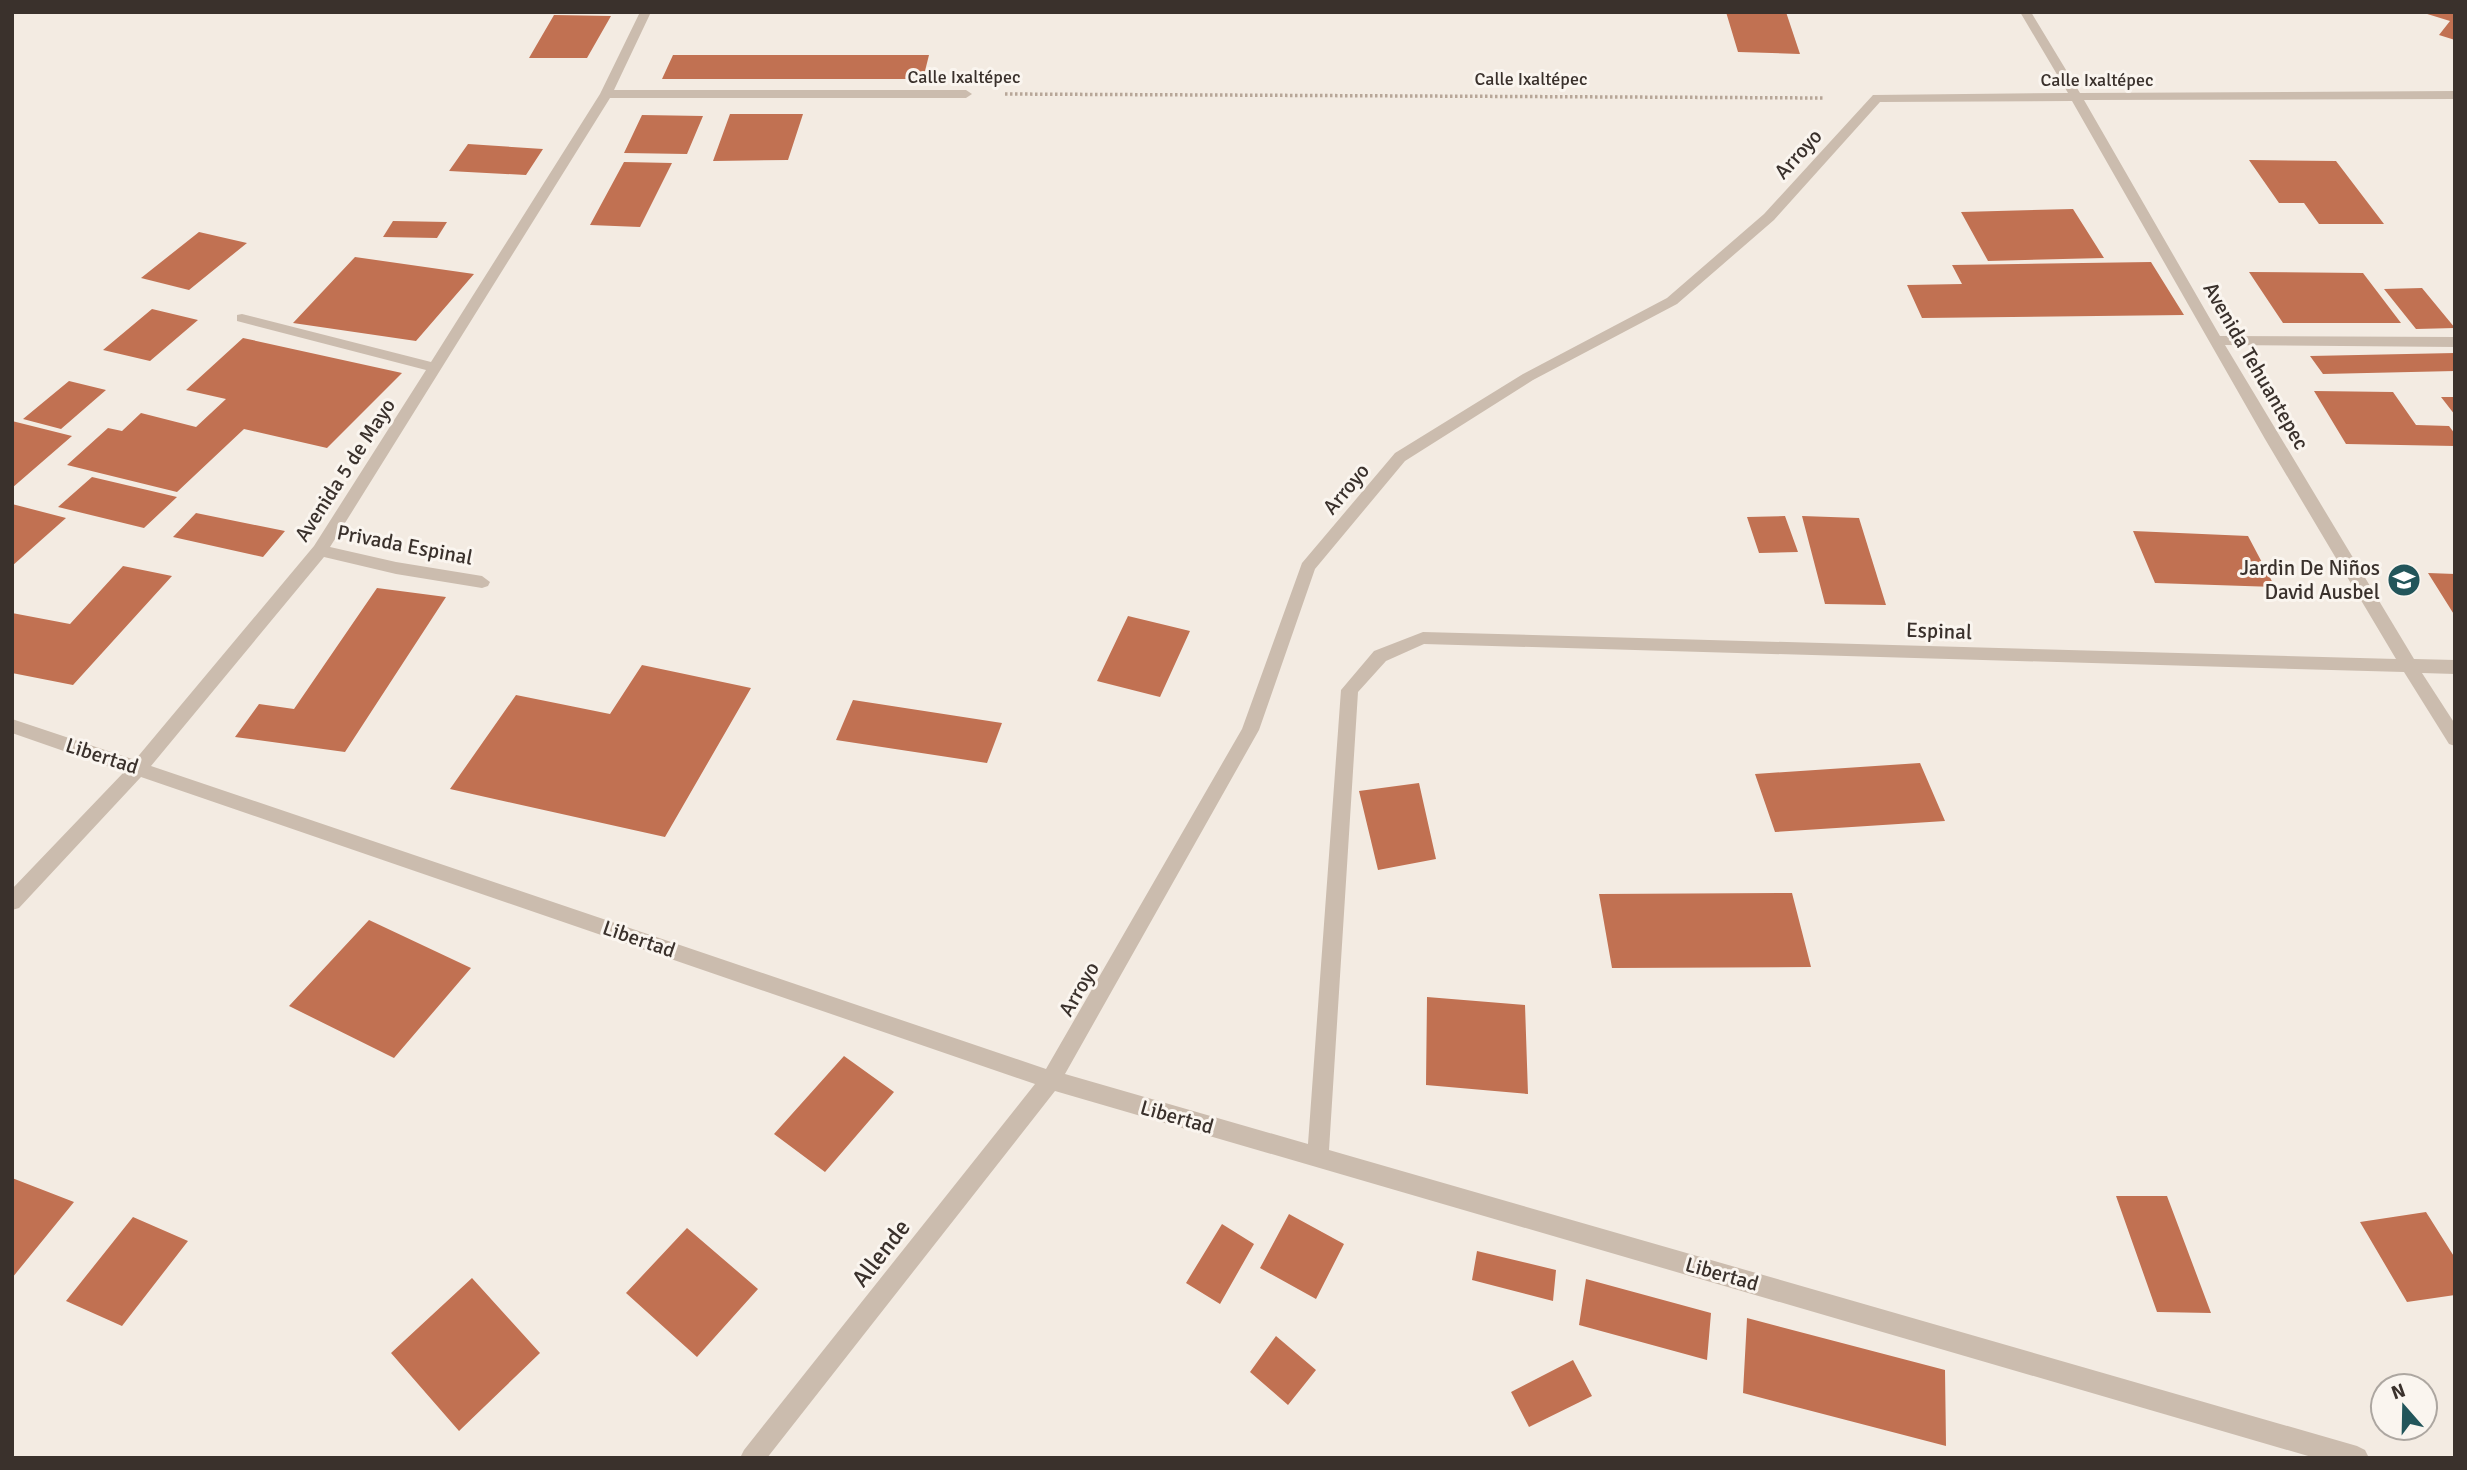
<svg xmlns="http://www.w3.org/2000/svg" width="2467" height="1470" font-family="Signika,sans-serif">
<rect width="100%" height="100%" fill="#f3ebe2"/>
<path fill="#c17152" d="M1726,12h60l14,42 -62,-2z
M2455,12v28l-16,-5 11,-14 -26,-8z
M554,15l57,1 -24,42h-58z
M673,55h256l-6,24h-261z
M730,114h73l-15,46 -75,1z
M642,115l61,1 -16,38 -63,-1z
M468,144l75,5 -17,26 -77,-4z
M2249,160l87,1 48,63h-65l-15,-21h-25z
M624,162l48,1 -32,64 -50,-2z
M2073,209l31,49 -116,3 -27,-49z
M393,221l54,1 -10,16 -54,-1z
M199,232l48,11 -58,47 -48,-12z
M355,257l119,17 -58,67 -123,-18z
M2151,262l33,53 -262,3 -15,-33 55,-1 -10,-19z
M2249,272l114,1 38,50h-118z
M2422,288l33,40 -39,1 -32,-40z
M152,309l46,11 -48,41 -47,-11z
M243,338l159,35 -75,75 -83,-19 -67,63 -110,-27 41,-37 14,3 19,-18 55,14 30,-28 -40,-9z
M2455,353v18l-132,3 -13,-18z
M69,381l37,9 -45,39 -38,-10z
M2314,391l79,1 23,33 33,1 6,8v12l-109,-2z
M2441,397h14v18z
M12,421l60,15 -60,52z
M92,477l85,20 -33,31 -86,-21z
M12,504l54,14 -54,48z
M196,513l89,18 -22,26 -90,-20z
M1785,516l13,36 -39,1 -12,-36z
M1802,516l57,2 27,87 -61,-1z
M2133,531l115,5 27,51 -120,-4z
M123,566l49,10 -99,109 -61,-12v-60l58,11z
M2428,573l27,1v42z
M377,588l69,9 -101,155 -110,-15 24,-33 35,5z
M1128,616l62,15 -30,66 -63,-16z
M642,665l109,23 -86,149 -215,-48 66,-94 94,19z
M853,700l149,23 -15,40 -151,-23z
M1920,763l25,58 -170,11 -20,-58z
M1419,783l17,76 -58,11 -19,-79z
M1792,893l19,74 -199,1 -13,-74z
M369,920l102,48 -77,90 -105,-52z
M1427,997l98,8 3,89 -102,-9z
M844,1056l50,36 -69,80 -51,-38z
M12,1178l62,24 -62,76z
M2116,1196h51l44,117 -54,-1z
M2426,1212l29,46v37l-48,7 -47,-80z
M1289,1214l55,30 -28,55 -56,-31z
M133,1217l55,24 -66,85 -56,-25z
M1222,1224l32,20 -34,60 -34,-21z
M687,1228l71,61 -61,68 -71,-64z
M1477,1251l79,19 -3,31 -81,-21z
M472,1278l68,75 -81,78 -68,-78z
M1586,1279l125,34 -4,47 -128,-35z
M1747,1318l198,52 1,76 -203,-53z
M1276,1336l40,34 -28,35 -38,-33z
M1573,1360l19,36 -63,31 -18,-35z"/>
<g fill="none" stroke-linecap="round" stroke-linejoin="round">
<path stroke="#b7a698" stroke-width="3.5" stroke-dasharray="2.5 2.5" stroke-linecap="butt" d="M1005,94l818,4"/>
<path fill="#cbbcae" fill-rule="evenodd" d="M640,12h11l-37,78h352l6,4 -6,4h-356l-280,449 66,15 86,14 8,6 -2,4 -6,2 -86,-14 -72,-17 -173,209 895,303 196,-340 60,-166 93,-110 128,-79 144,-76 97,-84 109,-119 195,-2 -48,-81h11l49,81 375,-2v8l-371,1 136,236 235,1v10l-230,-2 189,314 41,1v14l-33,-1 33,51v22l-6,-2 -45,-72 -980,-28 -38,17 -28,31 -29,458 1028,296 8,4 4,8h-54l-1260,-367 -288,367h-27l4,-8 291,-366 -894,-307 -122,131 -7,2v-21l112,-117 -112,-39v-14l123,41 179,-214 112,-176 -189,-49v-6l5,-1 189,48 169,-268zM2072,101l193,338 131,220 -973,-27 -49,19 -33,39 -33,454 -243,-70 194,-344 56,-161 90,-108 128,-81 144,-76 97,-84 106,-118z"/>
</g>
<defs>
<symbol id="school-disc" viewBox="-11 -11 22 22"><circle r="9.5" fill="#22555a" stroke="#faf5ef"/><path d="M0-5L7-2L0 1L-7-2ZM-4 1L0 2.5L4 1V4Q0 6-4 4Z" fill="#fff"/></symbol>
</defs>
<g fill-rule="evenodd">
<use href="#school-disc" x="2385" y="561" width="38" height="38"/>
</g>
<g text-anchor="middle" stroke-width="6" stroke-linejoin="round" paint-order="stroke">
<g font-size="18" fill="#3a312c" stroke="#faf5ef">
<text x="964" y="83">Calle Ixaltépec</text>
<text x="1531" y="85">Calle Ixaltépec</text>
<text x="2097" y="86">Calle Ixaltépec</text>
</g>
<g font-size="21" fill="#3a312c" stroke="#faf5ef">
<text transform="translate(1798 154) rotate(-48)" y="7">Arroyo</text>
<text transform="translate(2256 366) rotate(60)" y="7">Avenida Tehuantepec</text>
<text transform="translate(345 470) rotate(-57)" y="7">Avenida 5 de Mayo</text>
<text transform="translate(1346 489) rotate(-50)" y="7">Arroyo</text>
<text transform="translate(405 545) rotate(11)" y="7">Privada Espinal</text>
<text transform="translate(1939 631) rotate(2)" y="7">Espinal</text>
<text transform="translate(102 756) rotate(18)" y="7">Libertad</text>
<text transform="translate(639 939) rotate(19)" y="7">Libertad</text>
<text transform="translate(1079 989) rotate(-60)" y="7">Arroyo</text>
<text transform="translate(1177 1117) rotate(16)" y="7">Libertad</text>
<text transform="translate(1722 1274) rotate(16)" y="7">Libertad</text>
</g>
<g font-size="21" fill="#3a312c" stroke="#faf5ef" text-anchor="end">
<text x="2380" y="575">Jardin De Niños<tspan x="2380" dy="24">David Ausbel</tspan></text>
</g>
<g font-size="24" fill="#3a312c" stroke="#faf5ef">
<text transform="translate(881 1253) rotate(-52)" y="8">Allende</text>
</g>
</g>
<rect width="2467" height="1470" fill="none" stroke="#3a312c" stroke-width="28"/>
<g transform="translate(2404 1407) rotate(340)"><circle r="33" fill="#faf5ef" stroke="#ada7a1" stroke-width="2"/>
<path d="M0-5L12 26L0 18L-12 26Z" fill="#22555a"/>
<text y="-10" font-size="19" font-weight="bold" text-anchor="middle" fill="#3a312c">N</text>
</g>
</svg>
